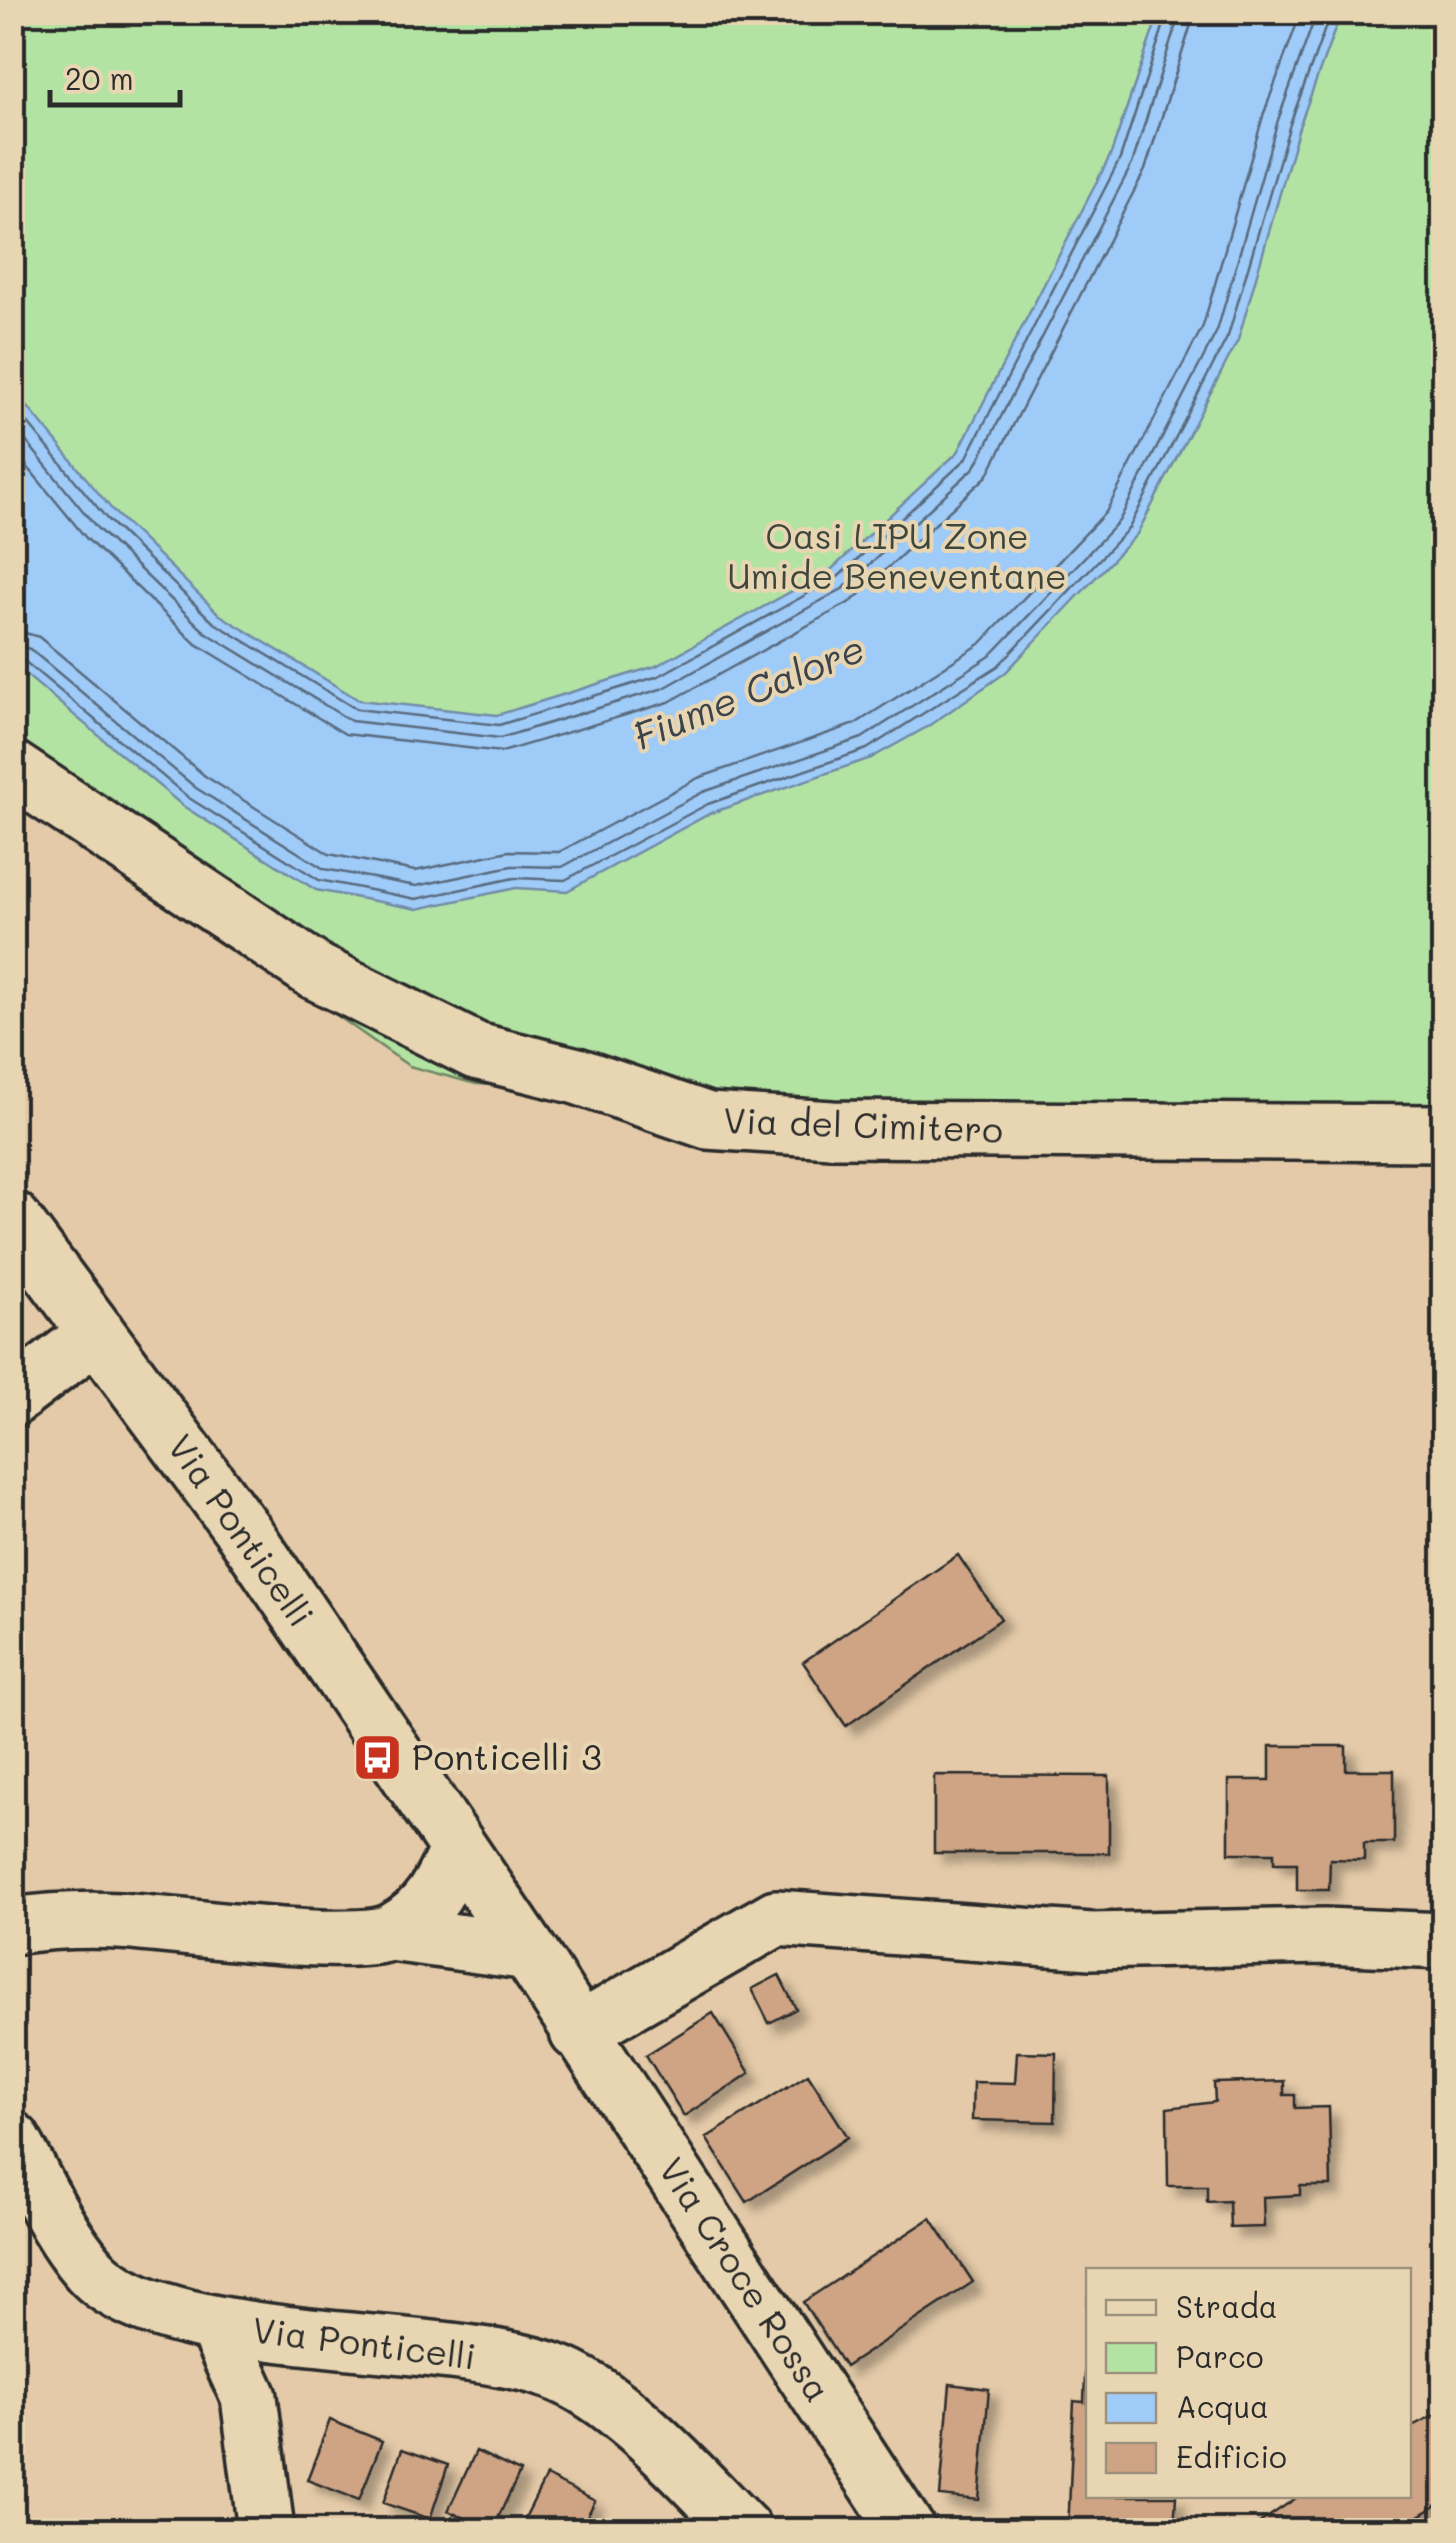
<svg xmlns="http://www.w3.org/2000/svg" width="1456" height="2543" font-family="Mali,sans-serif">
<defs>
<filter id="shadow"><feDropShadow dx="9" dy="9" stdDeviation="5" flood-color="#0004"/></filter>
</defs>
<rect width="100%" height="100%" fill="#e4caa8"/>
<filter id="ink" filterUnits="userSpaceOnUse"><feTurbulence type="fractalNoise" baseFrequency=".01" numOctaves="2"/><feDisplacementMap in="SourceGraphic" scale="20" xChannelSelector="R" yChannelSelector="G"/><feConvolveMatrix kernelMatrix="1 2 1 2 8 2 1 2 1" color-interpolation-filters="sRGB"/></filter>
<g filter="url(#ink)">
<path fill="#b3e3a2" stroke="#6f8766" stroke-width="2.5" d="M13,13h1430v1115l-967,-44 -67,-18 -396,-278z"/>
<path fill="#9fcbf9" stroke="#718ba7" stroke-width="2.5" d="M1159,13h182l-42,114 -61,213 -101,194 -132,139 -78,54 -56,31 -160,55 -144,78 -51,-3 -99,21 -101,-19 -133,-84 -170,-142v-275l101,123 106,103 139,85 138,15 159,-49 176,-97 126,-117 153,-298z"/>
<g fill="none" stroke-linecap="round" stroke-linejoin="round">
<path stroke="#596b7d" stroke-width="2.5" d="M12,404l95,115 106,103 143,87 143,16 160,-49 179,-99 128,-118 154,-300 48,-147
M12,424l85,104 108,104 146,89 149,17 164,-50 180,-100 131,-121 157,-303 48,-152
M12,448l74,90 109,105 150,91 157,18 167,-50 183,-101 135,-125 158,-306 50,-158
M12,629l27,8 166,139 124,78 86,17 94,-20 50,1 139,-74 157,-54 125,-80 126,-132 97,-186 60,-210 38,-104
M12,644l18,5 166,139 128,81 92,17 96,-20 50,1 141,-75 159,-54 128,-82 129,-135 98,-190 61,-211 39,-108
M12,657l11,3 166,138 130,82 97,19 98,-21 51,2 143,-76 159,-55 131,-83 131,-138 99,-192 62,-212 41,-112"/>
</g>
<path fill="#cea485" stroke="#2b2b2b" stroke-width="2.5" filter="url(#shadow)" d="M958,1555l43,64 -155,107 -43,-64z
M1270,1746h76v24h48v73h-30v17l-34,-1 -1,31h-32v-27h-23v-10h-45v-73h41z
M934,1775l175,1v77h-175z
M779,1975l17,34 -27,14 -17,-34z
M713,2013l37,60 -66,43 -38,-61z
M1017,2052l39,1 -1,69 -83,-2 1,-38 42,1z
M808,2074l40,63 -101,65 -41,-64z
M1284,2081v14h11v13l34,-1 2,79h-31v9l-37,2 1,30 -34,1 -1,-27 -22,1v-16h-39l-1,-78 48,-6 -1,-19z
M931,2218l42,64 -128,85 -42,-65z
M1088,2295v201h88l-2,34h-106l6,-129 10,1z
M950,2384l39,5 -10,111 -39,-4z
M1444,2410v91l-48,29h-147l50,-34h109v-68z
M330,2420l52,21 -23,59 -52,-20z
M402,2449l46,16 -18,54 -47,-16z
M476,2451l44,21 -28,58 -44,-19z
M546,2476l49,25 -15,29h-61z"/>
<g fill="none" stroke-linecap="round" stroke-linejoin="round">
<defs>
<path id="minor" d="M12,769l303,202 161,80 101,25 131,45 124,8 612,4
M12,1219l232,313 285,420 378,578
M12,1398l85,-65
M12,1926c36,-5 71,-7 107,-5 52,3 237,30 275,10 35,-19 48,-47 64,-82
M391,1933l138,19
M578,2032l198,-114 315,23 233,-5 120,5
M12,2140c24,42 46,94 78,130 74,83 349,61 462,101 65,22 143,110 191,159
M217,2327l32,70 17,133"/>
</defs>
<use href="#minor" stroke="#2b2b2b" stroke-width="62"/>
<use href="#minor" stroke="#e8d6b3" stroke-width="55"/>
</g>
</g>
<defs>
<symbol id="bus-square" viewBox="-11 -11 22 22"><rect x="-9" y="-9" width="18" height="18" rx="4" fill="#c8321e" stroke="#e8d6b3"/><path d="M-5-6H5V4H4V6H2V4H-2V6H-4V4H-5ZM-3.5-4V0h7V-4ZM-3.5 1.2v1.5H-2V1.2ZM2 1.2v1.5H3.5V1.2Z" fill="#fff"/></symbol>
</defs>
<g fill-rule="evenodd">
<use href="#bus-square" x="350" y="1730" width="55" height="55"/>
</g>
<g text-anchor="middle" stroke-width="8" stroke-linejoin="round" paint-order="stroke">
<g font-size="35" fill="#3f473d" stroke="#e8d6b3">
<text x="897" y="549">Oasi LIPU Zone<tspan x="897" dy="40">Umide Beneventane</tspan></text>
</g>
<g font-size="35" fill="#2b2b2b" stroke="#e8d6b3">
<text transform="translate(863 1126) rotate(2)" y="12">Via del Cimitero</text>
<text transform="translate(240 1531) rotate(55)" y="12">Via Ponticelli</text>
<text transform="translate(744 2280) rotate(57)" y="12">Via Croce Rossa</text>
<text transform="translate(364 2344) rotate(7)" y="12">Via Ponticelli</text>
</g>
<g font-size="35" fill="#2b2b2b" stroke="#e8d6b3" text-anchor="start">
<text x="412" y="1770">Ponticelli 3</text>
</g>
<g font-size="38" font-style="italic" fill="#3c434a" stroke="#e8d6b3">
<text transform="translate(749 693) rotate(-22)" y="13">Fiume Calore</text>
</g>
</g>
<rect width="1456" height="2543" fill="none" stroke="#e8d6b3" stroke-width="50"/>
<rect x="25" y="25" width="1406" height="2493" fill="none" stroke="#2b2b2b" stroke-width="4" filter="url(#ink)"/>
<rect x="1086" y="2268" width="325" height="230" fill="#e8d6b3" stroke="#9c927d" stroke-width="2.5"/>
<rect x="1106" y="2300" width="50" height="15" fill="#e8d6b3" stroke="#9c927d" stroke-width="2.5"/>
<text x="1176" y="2318" font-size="30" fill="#2b2b2b">Strada</text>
<rect x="1106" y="2343" width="50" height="30" fill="#b3e3a2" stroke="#9c927d" stroke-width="2.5"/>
<text x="1176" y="2368" font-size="30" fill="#2b2b2b">Parco</text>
<rect x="1106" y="2393" width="50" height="30" fill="#9fcbf9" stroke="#9c927d" stroke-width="2.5"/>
<text x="1176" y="2418" font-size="30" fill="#2b2b2b">Acqua</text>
<rect x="1106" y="2443" width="50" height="30" fill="#cea485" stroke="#9c927d" stroke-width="2.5"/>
<text x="1176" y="2468" font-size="30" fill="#2b2b2b">Edificio</text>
<path d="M50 90v15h130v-15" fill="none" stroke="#2b2b2b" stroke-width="5"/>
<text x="65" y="90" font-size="30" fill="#2b2b2b" stroke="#e8d6b3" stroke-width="8" paint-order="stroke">20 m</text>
</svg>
